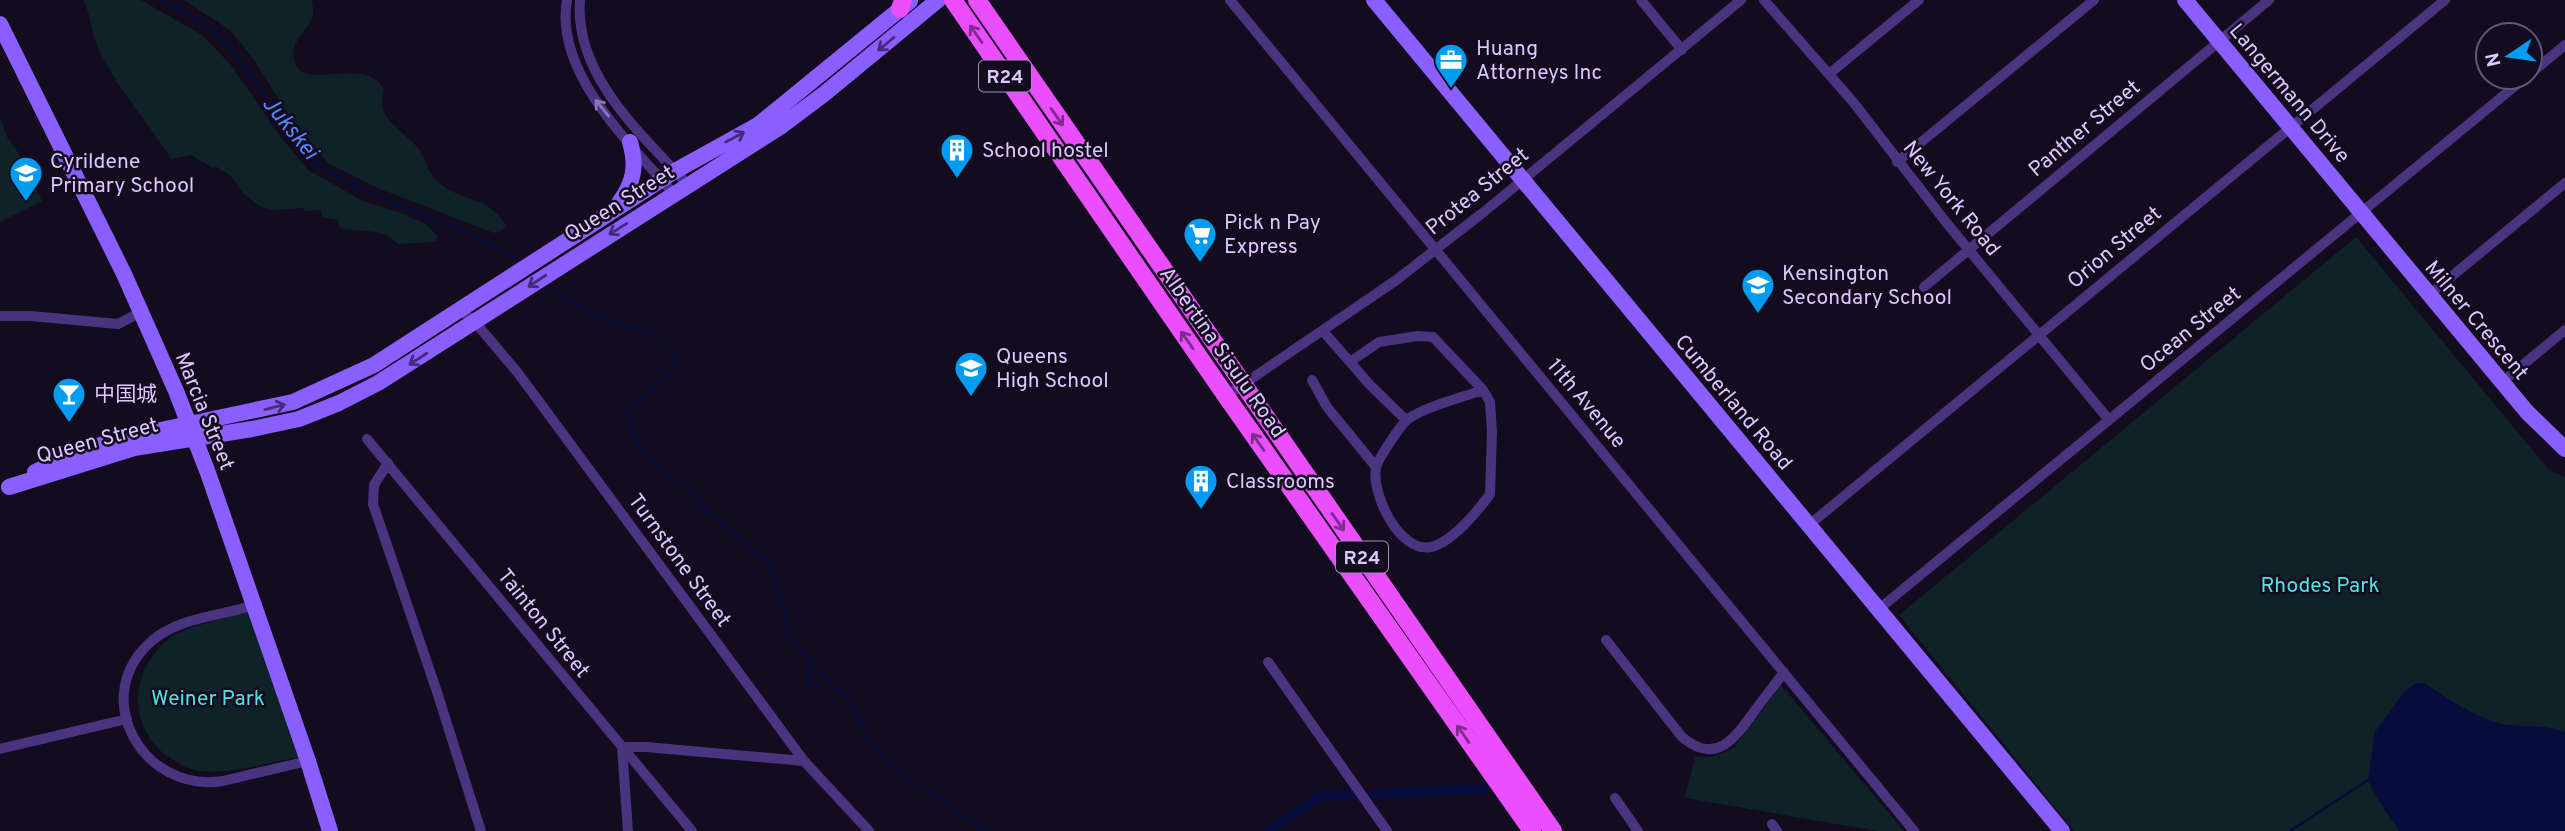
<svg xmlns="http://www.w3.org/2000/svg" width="2565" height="831" font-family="Overpass,'Noto Sans SC',sans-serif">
<rect width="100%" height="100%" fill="#130b1e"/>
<path fill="#0e2228" d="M83,0h58l61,35 29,30 49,71 28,34 55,31 38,12 25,11 12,13 -3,5 -37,2c-16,-18 -37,-10 -58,-16l-3,-8 -15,-3 -1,-7 -16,1 -2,-3 -31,2 -13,-4 -15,-12 -13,-18 -14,-9 -5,1 -21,-13 -20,4c-23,-38 -55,-71 -74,-113 -6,-14 -6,-32 -14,-46z
M184,0h127c13,31 -36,39 -10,72 27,10 66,-12 83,17 -1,8 -4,13 -1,21 6,15 23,24 33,36 12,14 10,28 27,40 25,17 44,10 63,39l-4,6 -8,2 -114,-44 -52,-26 -31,-35 -43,-68 -24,-30z
M0,118l7,19 15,21 20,43 -42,21z
M2356,237l193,233 16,7v354h-491l-175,-216z
M252,610l48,147c-31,5 -68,18 -100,14 -15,-2 -27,-10 -38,-19 -37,-34 -29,-86 9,-115 11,-9 63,-21 81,-27z
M1781,685l123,146h-27l-192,-33 10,-41h17l22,-9z"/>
<path fill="#060c3b" d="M2425,683c19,14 51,34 74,40 23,6 43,0 66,9v99h-166l-24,-36 -7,-15 7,-48 29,-40 11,-8z"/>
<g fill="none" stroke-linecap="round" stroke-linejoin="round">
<path stroke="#060c3b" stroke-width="2.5" d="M162,0c21,12 45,24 62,42 17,17 31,39 45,60 13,20 25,44 45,59 61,46 143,57 206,101
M547,284c23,19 51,36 80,44 10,3 23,1 32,7 12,8 22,22 14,36l-43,39v17l9,22 22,21 28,18 20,24 61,53 16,46 2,19 9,16 20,24 31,28 17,34 22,31 99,68
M809,693l1,-29
M2290,831l78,-51"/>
<path stroke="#060c3b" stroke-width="10" d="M1373,794l110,-5
M1269,831l52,-35 31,-1"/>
<path stroke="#4a337f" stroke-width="10" d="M567,0c-13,73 63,143 107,194
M580,0c-6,76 62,134 108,185
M1230,0l684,831
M1641,0l41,50
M1764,0l90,103 91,118 164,199
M1829,74l90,-74
M2530,74l35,-29
M1897,162l197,-162
M1924,287l345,-287
M2429,295l136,-112
M461,311l14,11 43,51 286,388 65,70
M0,316h31l87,8 23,-12
M1323,331l47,54 36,35
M1350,362l29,-20 39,-6 15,1 50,53 7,12 2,30 -2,62c-12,17 -39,49 -59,53 -31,7 -60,-53 -55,-79 1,-8 26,-45 32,-49 19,-13 53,-21 75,-29
M1312,380l15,27 49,60
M2502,382l63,-52
M1226,396l169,-115 90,-70 256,-211
M367,439l325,392
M388,463l-14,22 -1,19 64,188 44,139
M1809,525l636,-525
M254,605c-32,11 -74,12 -101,35 -66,55 -11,154 70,141l85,-20
M1879,609l647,-532
M1606,640l76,97c33,28 52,3 71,-24 10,-14 21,-27 31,-41
M1268,662l119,169
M0,749l127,-30
M1615,798l23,33
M1772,824l5,7
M628,831l-6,-84h24l158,14"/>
<path stroke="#8b5eff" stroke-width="16" d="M1374,0l688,831
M2185,0l317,382 25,30 38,37
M0,24l124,250 52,117 32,82 100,288 22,70
M619,203c15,-21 18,-37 11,-61
M35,472l36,-17 47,-16 175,-37 81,-37 301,-194 83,-46 152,-124
M9,487l125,-39 118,-19 47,-10 40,-16 39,-20 402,-256 44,-33 114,-94"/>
<path stroke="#ea4eff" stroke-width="18" d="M953,0l273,396 306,435
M977,0l576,831
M900,9l3,-9"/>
</g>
<defs><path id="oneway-shaft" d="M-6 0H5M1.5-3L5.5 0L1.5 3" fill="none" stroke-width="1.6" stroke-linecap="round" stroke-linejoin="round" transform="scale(1.75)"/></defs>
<g stroke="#7e2c8e">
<use href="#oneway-shaft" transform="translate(976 34) rotate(-125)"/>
<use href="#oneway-shaft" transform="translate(1057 117) rotate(55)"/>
<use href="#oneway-shaft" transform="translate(1187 340) rotate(-125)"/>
<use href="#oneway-shaft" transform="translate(1258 442) rotate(-125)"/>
<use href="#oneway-shaft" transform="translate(1338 522) rotate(55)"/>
<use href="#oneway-shaft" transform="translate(1463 734) rotate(-125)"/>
</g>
<g stroke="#432c78">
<use href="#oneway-shaft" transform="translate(886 44) rotate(140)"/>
<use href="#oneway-shaft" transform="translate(735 137) rotate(-28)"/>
<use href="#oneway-shaft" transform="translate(618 229) rotate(148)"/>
<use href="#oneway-shaft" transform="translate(537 281) rotate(147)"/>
<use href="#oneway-shaft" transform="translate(418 359) rotate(147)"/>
<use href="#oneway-shaft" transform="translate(275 407) rotate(-14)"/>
</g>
<use stroke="#8c76b9" href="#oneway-shaft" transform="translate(602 108) rotate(-129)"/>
<defs>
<symbol id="office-pin" viewBox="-11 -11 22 30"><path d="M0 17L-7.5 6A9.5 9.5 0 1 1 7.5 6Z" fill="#009cf2" stroke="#130b1e"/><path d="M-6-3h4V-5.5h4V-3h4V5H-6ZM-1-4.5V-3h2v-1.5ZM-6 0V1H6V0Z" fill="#fff"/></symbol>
<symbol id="building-pin" viewBox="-11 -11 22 30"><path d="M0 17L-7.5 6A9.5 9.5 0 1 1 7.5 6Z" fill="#009cf2" stroke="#130b1e"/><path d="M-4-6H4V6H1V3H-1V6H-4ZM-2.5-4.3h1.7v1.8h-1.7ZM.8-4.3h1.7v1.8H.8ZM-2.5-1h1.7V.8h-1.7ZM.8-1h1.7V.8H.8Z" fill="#fff"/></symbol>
<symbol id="school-pin" viewBox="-11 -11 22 30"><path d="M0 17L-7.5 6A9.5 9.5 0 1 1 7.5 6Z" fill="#009cf2" stroke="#130b1e"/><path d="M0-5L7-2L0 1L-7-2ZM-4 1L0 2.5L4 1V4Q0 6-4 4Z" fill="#fff"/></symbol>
<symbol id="supermarket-pin" viewBox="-11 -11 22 30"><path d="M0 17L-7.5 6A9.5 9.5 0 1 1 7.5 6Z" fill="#009cf2" stroke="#130b1e"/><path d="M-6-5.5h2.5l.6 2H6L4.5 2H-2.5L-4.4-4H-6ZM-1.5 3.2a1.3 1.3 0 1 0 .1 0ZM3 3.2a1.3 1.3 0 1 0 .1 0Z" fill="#fff"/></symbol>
<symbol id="bar-pin" viewBox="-11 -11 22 30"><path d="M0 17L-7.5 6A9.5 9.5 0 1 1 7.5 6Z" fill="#009cf2" stroke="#130b1e"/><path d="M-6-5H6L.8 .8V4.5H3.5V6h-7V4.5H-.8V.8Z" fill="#fff"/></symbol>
</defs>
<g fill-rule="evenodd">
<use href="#office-pin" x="1432" y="41" width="38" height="52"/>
<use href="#building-pin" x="938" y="131" width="38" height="52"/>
<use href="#school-pin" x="7" y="154" width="38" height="52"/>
<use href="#supermarket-pin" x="1181" y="215" width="38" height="52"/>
<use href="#school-pin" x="1739" y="266" width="38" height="52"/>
<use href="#school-pin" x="952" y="349" width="38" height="52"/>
<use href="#bar-pin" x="50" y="375" width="38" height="52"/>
<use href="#building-pin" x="1182" y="462" width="38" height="52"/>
</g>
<g text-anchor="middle" stroke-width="5" stroke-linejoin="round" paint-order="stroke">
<g fill="#130b1e" stroke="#a08fbc" stroke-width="2">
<rect x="979" y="60.5" width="52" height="31" rx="5"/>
<rect x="1336" y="541.5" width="52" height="31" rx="5"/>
</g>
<g font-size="19" font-weight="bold" fill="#dcc7ff">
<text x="1005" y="83">R24</text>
<text x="1362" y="564">R24</text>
</g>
<g font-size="21" fill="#dcc7ff" stroke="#130b1e" text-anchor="start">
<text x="1476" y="55">Huang<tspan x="1476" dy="24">Attorneys Inc</tspan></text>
<text x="982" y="157">School hostel</text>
<text x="50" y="168">Cyrildene<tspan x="50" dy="24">Primary School</tspan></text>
<text x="1224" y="229">Pick n Pay<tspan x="1224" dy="24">Express</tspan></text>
<text x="1782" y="280">Kensington<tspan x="1782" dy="24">Secondary School</tspan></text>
<text x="996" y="363">Queens<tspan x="996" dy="24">High School</tspan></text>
<text x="94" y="401">中国城</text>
<text x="1226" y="488">Classrooms</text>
</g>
<g font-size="21" fill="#dcc7ff" stroke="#130b1e">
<text transform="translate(2290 93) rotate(50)" y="7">Langermann Drive</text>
<text transform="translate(2084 128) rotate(-40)" y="7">Panther Street</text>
<text transform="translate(1477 191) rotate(-39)" y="7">Protea Street</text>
<text transform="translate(1952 198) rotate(51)" y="7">New York Road</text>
<text transform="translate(619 203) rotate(-32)" y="7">Queen Street</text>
<text transform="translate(2114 247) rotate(-40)" y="7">Orion Street</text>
<text transform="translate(2477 320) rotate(50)" y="7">Milner Crescent</text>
<text transform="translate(2190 329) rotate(-39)" y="7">Ocean Street</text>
<text transform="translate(1223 352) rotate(55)" y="7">Albertina Sisulu Road</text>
<text transform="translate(1734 402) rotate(50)" y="7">Cumberland Road</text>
<text transform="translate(1587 403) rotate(50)" y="7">11th Avenue</text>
<text transform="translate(205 411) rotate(68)" y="7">Marcia Street</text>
<text transform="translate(97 440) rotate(-15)" y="7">Queen Street</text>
<text transform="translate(680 560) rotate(54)" y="7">Turnstone Street</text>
<text transform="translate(544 623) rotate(51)" y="7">Tainton Street</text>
</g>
<g font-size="21" fill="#4fe3e3" stroke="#130b1e">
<text x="2320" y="592">Rhodes Park</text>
<text x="208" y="705">Weiner Park</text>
</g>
<g font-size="23" font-style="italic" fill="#5585ff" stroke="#130b1e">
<text transform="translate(291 127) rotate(51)" y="8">Jukskei</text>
</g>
</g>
<g transform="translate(2509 56) rotate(257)"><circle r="33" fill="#130b1e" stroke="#635678" stroke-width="2"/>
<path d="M0-5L12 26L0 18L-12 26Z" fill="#009cf2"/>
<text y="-10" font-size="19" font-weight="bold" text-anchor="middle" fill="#dcc7ff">N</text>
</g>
</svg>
